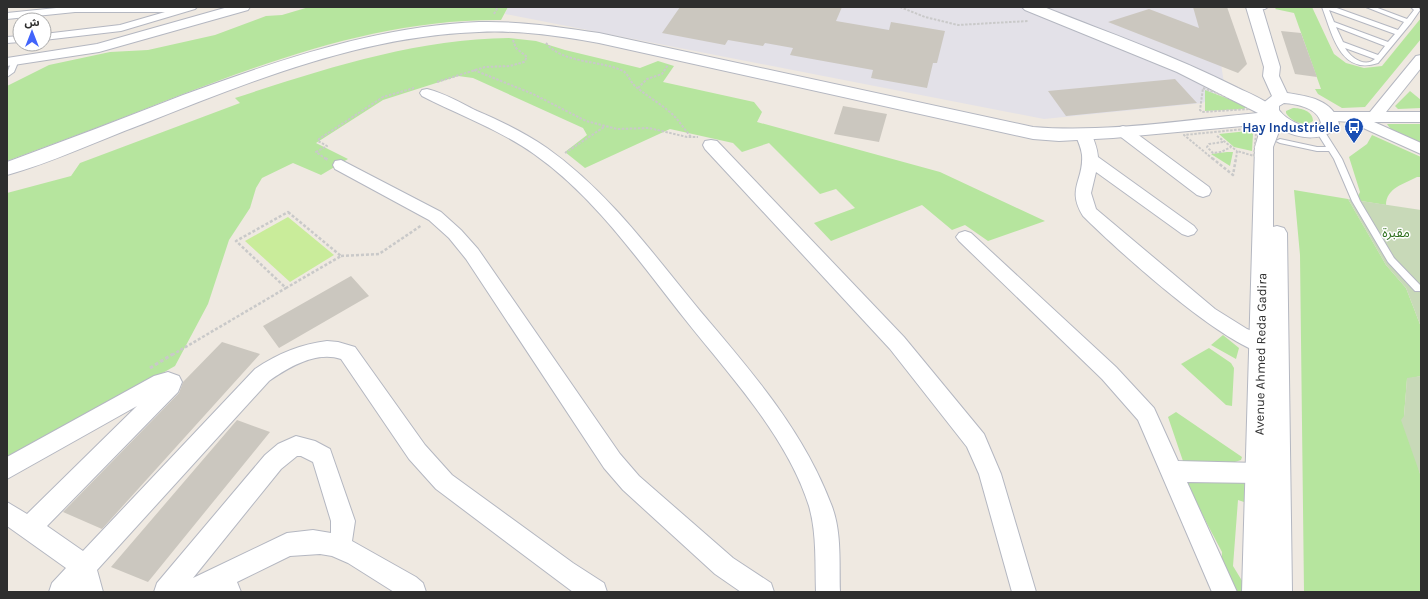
<svg xmlns="http://www.w3.org/2000/svg" width="1428" height="599" font-family="Karla,'Noto Sans Arabic',sans-serif">
<rect width="100%" height="100%" fill="#efe9e1"/>
<path fill="#e3e1e8" d="M508,7h704l12,76 -21,20 -159,16 -539,-105z"/>
<path fill="#b6e59e" d="M309,7h199l-7,13c-118,-1 -227,39 -336,81 -52,21 -105,40 -158,60v-75l42,-21 61,-13 38,-2 67,-15 51,-19 16,-1z
M1277,7h35l22,47 12,9 18,5 18,-2 39,-48v21l-56,68 -23,1 -24,-14 -3,-5h6l-27,-76 -19,-4z
M509,38l27,3 29,9 75,18 18,-7 16,5 -11,16 91,20 8,10 -5,10 183,50 105,49 -57,20 -23,-16 -13,5 -30,-25 -91,36 -17,-18 41,-15 -19,-19 -16,5 -51,-51 -27,9 -9,-9 -63,-14 -85,39 -20,-16 22,-17 -4,-7 -110,-50 -15,-2 -75,24 -67,43 32,16 -27,16 -28,-12 -31,15 -6,10 -6,20 -21,32 -21,64 -33,62 -168,95v-268l64,-17 9,-13 160,-60 -5,-5c89,-29 180,-59 274,-60z
M1205,90l37,14 4,3 -2,2 -39,2z
M1410,91l11,9v8l-23,1 -3,-3z
M1293,108c8,0 20,3 20,13 -8,6 -22,1 -27,-8v-2z
M1387,124h34v21l-29,-14z
M1248,131l5,3 -1,17 -18,-4 -15,-13z
M1372,135l49,22v20h-4c-13,7 -31,11 -31,28l-25,-4 -3,-5 2,-4 -11,-35 18,-13z
M1227,152h6l-3,14 -19,-12z
M1294,190l54,9 38,66 20,23 15,39v49l-14,3 -3,37 17,61v115h-117l-4,-337z
M1223,335l16,13 -3,11 -25,-14z
M1209,348l22,15 3,5 -2,38 -6,-1 -45,-41z
M1176,412l66,45 -1,3 -6,2 -51,2 -16,-47z
M1184,480l61,2 -1,20 -6,-2 -5,66 14,23 -1,3h-15l-10,-19 1,-21z"/>
<path fill="#c8d9b8" d="M1348,199l73,11v117l-15,-39 -20,-23z
M1421,376v101l-20,-57 3,-4 3,-38z"/>
<path fill="#c9ec9a" d="M288,217l46,38 -44,27 -45,-41z"/>
<path fill="#cbc7bf" d="M680,7h162l-6,14 53,9 2,-8 54,9 -8,32h-4l-6,25 -56,-10 2,-8 -83,-15 3,-7 -28,-5 -2,3 -35,-6 -3,5 -63,-12z
M1193,7h34l20,57 -9,9 -130,-51 41,-13 50,19z
M1281,31l20,2 16,44 -22,-3z
M1175,79l22,24 -131,13 -18,-25z
M843,106l44,8 -8,28 -45,-8z
M351,276l18,20 -90,52 -16,-22z
M222,342l38,12 -158,175 -39,-17 116,-119 4,-11z
M237,420l33,12 -122,150 -37,-15z"/>
<g fill="none" stroke-linecap="round" stroke-linejoin="round">
<defs>
<path id="service" d="M1255,7h13l-3,2 -12,1v-2z
M1322,7h12l64,23 6,-8 -38,-15h9l32,12 7,-9 -3,-3h7l2,3 -9,13 -33,40c-38,13 -46,-30 -56,-56zM1329,10l66,24 -7,8 -54,-20zM1336,27l49,19 -7,9 -35,-13zM1345,48l30,11c-10,9 -24,-1 -30,-11z
M16,58l3,2 -5,12 -7,5c0,-5 4,-17 9,-19z
M1317,129h6l19,30 18,42 34,57 27,28v5h-6l-27,-29 -36,-61 -18,-42 -5,-8h-12l-37,-8 -4,-2 4,-2 37,8h9l-10,-16z"/>
<path id="pedestrian" d="M66,7h131l-2,2 -74,22 -77,9v-6l76,-9 45,-13h-90l-68,7v-6z
M20,36v6l-13,1v-6z"/>
<path id="minor" d="M228,7h22l-2,3 -149,42 -92,14v-8l90,-14z
M1421,55v13l-35,44h35v10h-47l47,21v11l-71,-32 -26,-2 -3,-3 3,-3 5,-2h41l46,-56z
M427,89c17,4 34,14 50,22 24,10 48,22 70,37 62,44 106,106 154,164 50,59 102,118 130,192 11,27 8,59 9,88h-24c-1,-28 1,-58 -7,-86 -22,-70 -80,-131 -125,-188 -46,-58 -89,-121 -150,-164 -34,-24 -75,-39 -112,-58l-2,-3 2,-3z
M1123,126l6,2 80,59 2,4 -2,4 -6,2 -6,-2 -80,-61 -2,-3 2,-3z
M1083,129l6,1c5,9 8,17 9,27l96,69 3,4 -3,4 -6,2 -6,-2 -86,-62 -5,21 5,16 119,100 32,20 34,14 3,6 -3,6c-37,12 -169,-110 -198,-139 -17,-28 1,-35 -1,-61 -1,-8 -4,-14 -7,-21l2,-4z
M711,140l6,1 187,196 80,97 17,40 35,118h-24l-33,-118 -12,-27 -77,-98 -185,-200 -2,-4 2,-4z
M341,160l100,52 20,18 17,19 142,205 19,22 94,82 38,25 3,9h-33l-26,-18 -92,-84 -19,-22 -138,-209 -17,-21 -20,-18 -94,-51 -2,-4 2,-4z
M965,231l6,2 145,134 38,41 24,53 80,2 8,3 3,7 -3,7 -8,3 -71,-1 50,110h-25l-74,-172 -36,-41 -143,-138 -3,-4 3,-4z
M327,341l11,1 17,5 70,98 27,30 121,88 31,20 3,9h-34l-137,-103 -27,-30 -68,-100c-25,-8 -52,8 -72,22l-172,189 6,22h-54l3,-9 14,-15 -59,-42v-24l20,12 110,-108 -130,73v-22l147,-81 14,-4 11,4 3,6 -4,10 -131,134 36,25 172,-182c22,-15 46,-25 72,-28z
M296,436l19,5 15,8 25,72 -3,20 64,36 7,6 3,9h-32l-46,-29 -16,-7 -12,-2 -30,2 -53,26 4,10h-87l3,-9 108,-128 13,-11zM297,456h4l12,6 18,59v12l-18,-3 -26,3 -94,45 88,-109z"/>
<path id="tertiary" d="M1022,7h22c65,26 131,49 194,81 15,7 35,15 45,29l-3,4 -6,2 -161,15 -54,3 -26,-2 -434,-96c-40,-7 -80,-13 -120,-11 -119,4 -230,50 -339,93 -43,16 -89,38 -133,50v-13c59,-22 118,-44 176,-67 96,-35 194,-69 296,-73 40,-1 81,5 120,11l434,94c73,6 152,-7 225,-14l-81,-41 -152,-62z"/>
<path id="secondary" d="M1246,7h16l18,60 -1,9 8,17c21,3 47,7 52,31 -13,19 -41,15 -59,5l-7,18v80l4,-1 7,2 3,5 5,359h-50l13,-445 5,-17 8,-10 -7,-10 1,-6 10,-8 -9,-20 1,-9zM1284,103c13,1 34,5 37,20 -11,10 -35,-3 -42,-13v-4z"/>
</defs>
<use href="#service" stroke="#b4b7c1" stroke-width="2"/>
<use href="#pedestrian" stroke="#b4b7c1" stroke-width="2"/>
<use href="#minor" stroke="#b4b7c1" stroke-width="2"/>
<use href="#tertiary" stroke="#b4b7c1" stroke-width="2"/>
<use href="#secondary" stroke="#b4b7c1" stroke-width="2"/>
<path stroke="#c9c9c9" stroke-width="2" stroke-dasharray="2.5 1.5" stroke-linecap="butt" d="M900,7l25,10 33,8 70,-4
M494,14l4,-7
M546,43c17,21 55,17 77,28 5,3 7,10 11,14 13,12 30,20 42,33 5,6 10,13 15,19
M474,70l59,24 53,27 31,8 32,-1 38,9h11
M437,82l48,-15 25,-1 14,-4 3,-5 -11,-9 -3,-8
M638,88l9,-9 15,-5 6,-9
M1203,88l43,16 3,5 -47,3 -2,-2z
M1217,136l20,15
M1223,142l-14,2 -2,3 6,6 8,-1 10,-5
M565,153l39,-26
M326,159l-10,-7 11,-6 -9,-5 1,-2 64,-42 31,-9
M1213,159l-29,-24 61,-6 8,1 3,3 -2,23 -17,-5 -1,8"/>
<path stroke="#c9c9c9" stroke-width="2.5" stroke-dasharray="3 2" stroke-linecap="butt" d="M325,158l3,2
M1212,158l21,17 3,-17
M288,212l53,44 -55,32 -50,-47z
M341,256l38,-2 43,-29
M172,355l114,-67"/>
<path stroke="#c9c9c9" stroke-width="3" stroke-dasharray="3.5 2.5" stroke-linecap="butt" d="M150,368l23,-14"/>
<use href="#service" fill="#fff" fill-rule="evenodd"/>
<use href="#pedestrian" fill="#fff" fill-rule="evenodd"/>
<use href="#minor" fill="#fff" fill-rule="evenodd"/>
<use href="#tertiary" fill="#fff" fill-rule="evenodd"/>
<use href="#secondary" fill="#fff" fill-rule="evenodd"/>
</g>
<defs>
<symbol id="bus-pin" viewBox="-11 -11 22 30"><path d="M0 17L-7.5 6A9.5 9.5 0 1 1 7.5 6Z" fill="#1a4fb4" stroke="#fff"/><path d="M-5-6H5V4H4V6H2V4H-2V6H-4V4H-5ZM-3.5-4V0h7V-4ZM-3.5 1.2v1.5H-2V1.2ZM2 1.2v1.5H3.5V1.2Z" fill="#fff"/></symbol>
</defs>
<g fill-rule="evenodd">
<use href="#bus-pin" x="1343" y="116" width="22" height="30"/>
</g>
<g text-anchor="middle" stroke-width="3" stroke-linejoin="round" paint-order="stroke">
<g font-size="13" font-weight="bold" fill="#164399" stroke="#fff" text-anchor="end">
<text x="1340" y="132">Hay Industrielle</text>
</g>
<g font-size="13" fill="#2c6e1b" stroke="#fff">
<text x="1396" y="237">مقبرة</text>
</g>
<g font-size="13" fill="#2e2e2e" stroke="#fff">
<text transform="translate(1260 354) rotate(-89)" y="5">Avenue Ahmed Reda Gadira</text>
</g>
</g>
<rect width="1428" height="599" fill="none" stroke="#2e2e2e" stroke-width="16"/>
<g transform="translate(32 32)"><circle r="19" fill="#ffffff" stroke="#ababab"/>
<path d="M0-3L7 15L0 10L-7 15Z" fill="#4264fb"/>
<text y="-6" font-size="11" font-weight="bold" text-anchor="middle" fill="#2e2e2e">ش</text>
</g>
</svg>
